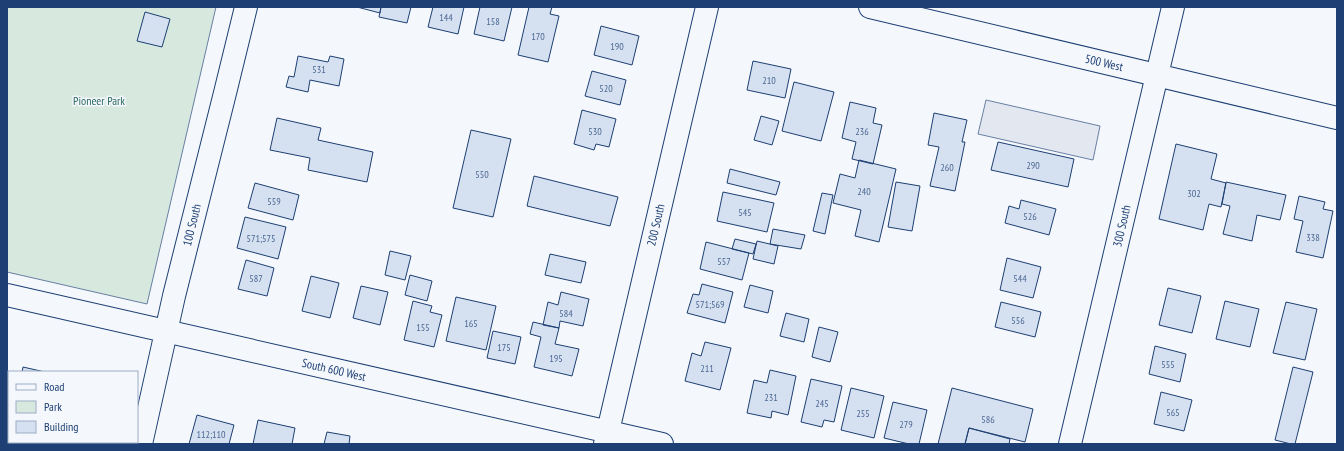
<svg xmlns="http://www.w3.org/2000/svg" width="1344" height="451" font-family="'PT Sans Narrow',sans-serif">
<rect width="100%" height="100%" fill="#f4f7fb"/>
<path fill="#d7e8df" stroke="#687fa3" d="M7,7h209l-69,297 -140,-32z"/>
<path fill="#e3e8f0" stroke="#687fa3" d="M986,100l114,26 -7,34 -115,-26z"/>
<path fill="#d5e0f0" stroke="#1d3f73" d="M357,7h24l-1,6z
M381,7h30l-4,16 -28,-6z
M433,7h31l-6,27 -30,-7z
M480,7h32l-8,34 -30,-7z
M529,7h23l-2,7 9,2 -11,46 -30,-7z
M145,12l25,7 -8,28 -25,-6z
M601,26l38,10 -7,29 -38,-10z
M298,56l30,6 2,-6 14,3 -5,27 -29,-6 -2,12 -22,-5 3,-11 5,1z
M753,61l38,8 -6,29 -38,-8z
M592,71l34,9 -6,25 -35,-9z
M794,82l40,10 -13,49 -39,-10z
M850,102l26,6 -3,15 9,2 -9,39 -21,-5 4,-17 -14,-4z
M582,110l34,9 -7,28 -13,-3 -2,6 -20,-6z
M934,113l33,7 -5,22h3l-10,49 -25,-5 9,-39 -11,-2z
M761,116l18,5 -7,24 -18,-5z
M277,118l44,10 -3,12 55,12 -6,30 -59,-12 2,-12 -40,-8z
M471,130l40,9 -18,78 -40,-9z
M998,142l76,17 -6,28 -77,-17z
M1176,144l41,10 -6,25 15,4 -5,24 -12,-3 -6,26 -44,-11z
M859,160l37,9 -17,73 -24,-6 6,-26 -28,-7 7,-29 15,4z
M730,169l50,13 -4,13 -49,-12z
M534,176l84,21 -8,29 -83,-20z
M896,182l24,4 -8,45 -24,-4z
M1226,182l60,13 -6,25 -23,-5 -5,26 -29,-7 7,-28 -8,-2z
M255,183l44,12 -6,25 -45,-12z
M723,192l51,11 -7,29 -50,-11z
M822,193l11,2 -8,39 -12,-3z
M1299,196l26,6 -2,7 10,2 -10,47 -27,-6 7,-31 -9,-2z
M1021,200l35,9 -7,26 -44,-12 4,-17 10,3z
M245,217l41,10 -8,32 -41,-11z
M773,229l32,6 -4,14 -31,-5z
M735,239l21,5 -3,10 -21,-5z
M757,241l21,5 -4,18 -21,-5z
M706,242l43,11 -7,27 -42,-11z
M390,251l21,5 -6,24 -20,-5z
M550,254l36,8 -5,21 -36,-8z
M1007,258l34,9 -8,31 -33,-8z
M246,260l28,8 -7,28 -29,-7z
M410,275l22,6 -5,20 -22,-6z
M311,276l28,7 -9,35 -28,-7z
M702,284l31,8 -8,31 -38,-10 6,-19 6,1z
M750,285l23,6 -5,22 -24,-6z
M361,286l27,6 -8,33 -27,-7z
M1168,288l33,8 -9,37 -33,-8z
M561,292l28,7 -6,27 -23,-5 -1,7 -16,-3 5,-23 10,3z
M456,297l40,9 -10,44 -40,-9z
M413,301l19,5 -2,6 12,3 -8,32 -30,-7z
M1225,301l34,8 -9,38 -34,-8z
M1001,302l40,10 -6,25 -40,-10z
M1286,302l31,7 -12,51 -32,-7z
M786,313l23,6 -5,23 -24,-6z
M533,322l26,6 -4,16 24,5 -7,27 -38,-9 7,-30 -11,-3z
M819,327l19,5 -8,30 -18,-5z
M493,331l28,6 -6,27 -28,-6z
M705,342l26,6 -11,42 -35,-9 7,-28 9,3z
M1155,346l31,8 -6,28 -31,-8z
M23,367l22,5h-23z
M1293,367l20,5 -18,72h-4l-16,-4z
M770,370l26,6 -8,39 -16,-4 -1,7 -24,-5 7,-33 13,3z
M811,379l31,7 -8,36 -10,-2 -2,7 -21,-5z
M851,388l33,8 -10,42 -33,-8z
M952,388l81,21 -8,33 -56,-14 -4,16h-27z
M1161,392l31,8 -8,31 -30,-7z
M893,402l34,8 -8,34h-10l-25,-6z
M197,415l37,10 -5,19h-40z
M258,420l37,8 -3,16h-39z
M969,428l41,11 -1,5h-44z
M327,432l23,4 -1,8h-25z
M38,442h31l-1,2h-26z"/>
<g fill="none" stroke-linecap="round" stroke-linejoin="round">
<defs>
<path id="minor" d="M7,295l655,149
M141,444l33,-148 51,-203 21,-86
M605,444l102,-437
M1070,444l87,-369"/>
<path id="major" d="M870,7l467,111
M1157,75l16,-68"/>
</defs>
<use href="#minor" stroke="#1d3f73" stroke-width="24"/>
<use href="#major" stroke="#1d3f73" stroke-width="24"/>
<use href="#minor" stroke="#f4f7fb" stroke-width="22"/>
<use href="#major" stroke="#f4f7fb" stroke-width="22"/>
</g>
<g text-anchor="middle" stroke-width="3" stroke-linejoin="round" paint-order="stroke">
<g font-size="10" fill="#4b6792">
<text x="446" y="21">144</text>
<text x="493" y="25">158</text>
<text x="538" y="40">170</text>
<text x="617" y="50">190</text>
<text x="319" y="73">531</text>
<text x="769" y="84">210</text>
<text x="606" y="92">520</text>
<text x="595" y="135">530</text>
<text x="862" y="135">236</text>
<text x="1033" y="169">290</text>
<text x="947" y="171">260</text>
<text x="482" y="178">550</text>
<text x="864" y="195">240</text>
<text x="1194" y="197">302</text>
<text x="274" y="205">559</text>
<text x="745" y="216">545</text>
<text x="1030" y="220">526</text>
<text x="1313" y="241">338</text>
<text x="261" y="242">571;575</text>
<text x="724" y="265">557</text>
<text x="256" y="282">587</text>
<text x="1020" y="282">544</text>
<text x="710" y="308">571;569</text>
<text x="566" y="317">584</text>
<text x="1018" y="324">556</text>
<text x="471" y="327">165</text>
<text x="423" y="331">155</text>
<text x="504" y="351">175</text>
<text x="556" y="362">195</text>
<text x="1168" y="368">555</text>
<text x="707" y="372">211</text>
<text x="771" y="401">231</text>
<text x="822" y="407">245</text>
<text x="1173" y="416">565</text>
<text x="863" y="417">255</text>
<text x="988" y="423">586</text>
<text x="906" y="428">279</text>
<text x="211" y="438">112;110</text>
</g>
<g font-size="12" fill="#1d3f73" stroke="#f4f7fb">
<text transform="translate(1104 63) rotate(13)" y="4">500 West</text>
<text transform="translate(192 225) rotate(-76)" y="4">100 South</text>
<text transform="translate(656 225) rotate(-77)" y="4">200 South</text>
<text transform="translate(1122 226) rotate(-77)" y="4">300 South</text>
<text transform="translate(334 370) rotate(13)" y="4">South 600 West</text>
</g>
<g font-size="12" fill="#2c6c60" stroke="#f4f7fb">
<text x="99" y="105">Pioneer Park</text>
</g>
</g>
<rect width="1344" height="451" fill="none" stroke="#1d3f73" stroke-width="16"/>
<rect x="8" y="371" width="130" height="72" fill="#f4f7fb" stroke="#9eadc5"/>
<rect x="16" y="384" width="20" height="6" fill="#f4f7fb" stroke="#9eadc5"/>
<text x="44" y="391" font-size="12" fill="#1d3f73">Road</text>
<rect x="16" y="401" width="20" height="12" fill="#d7e8df" stroke="#9eadc5"/>
<text x="44" y="411" font-size="12" fill="#1d3f73">Park</text>
<rect x="16" y="421" width="20" height="12" fill="#d5e0f0" stroke="#9eadc5"/>
<text x="44" y="431" font-size="12" fill="#1d3f73">Building</text>
</svg>
